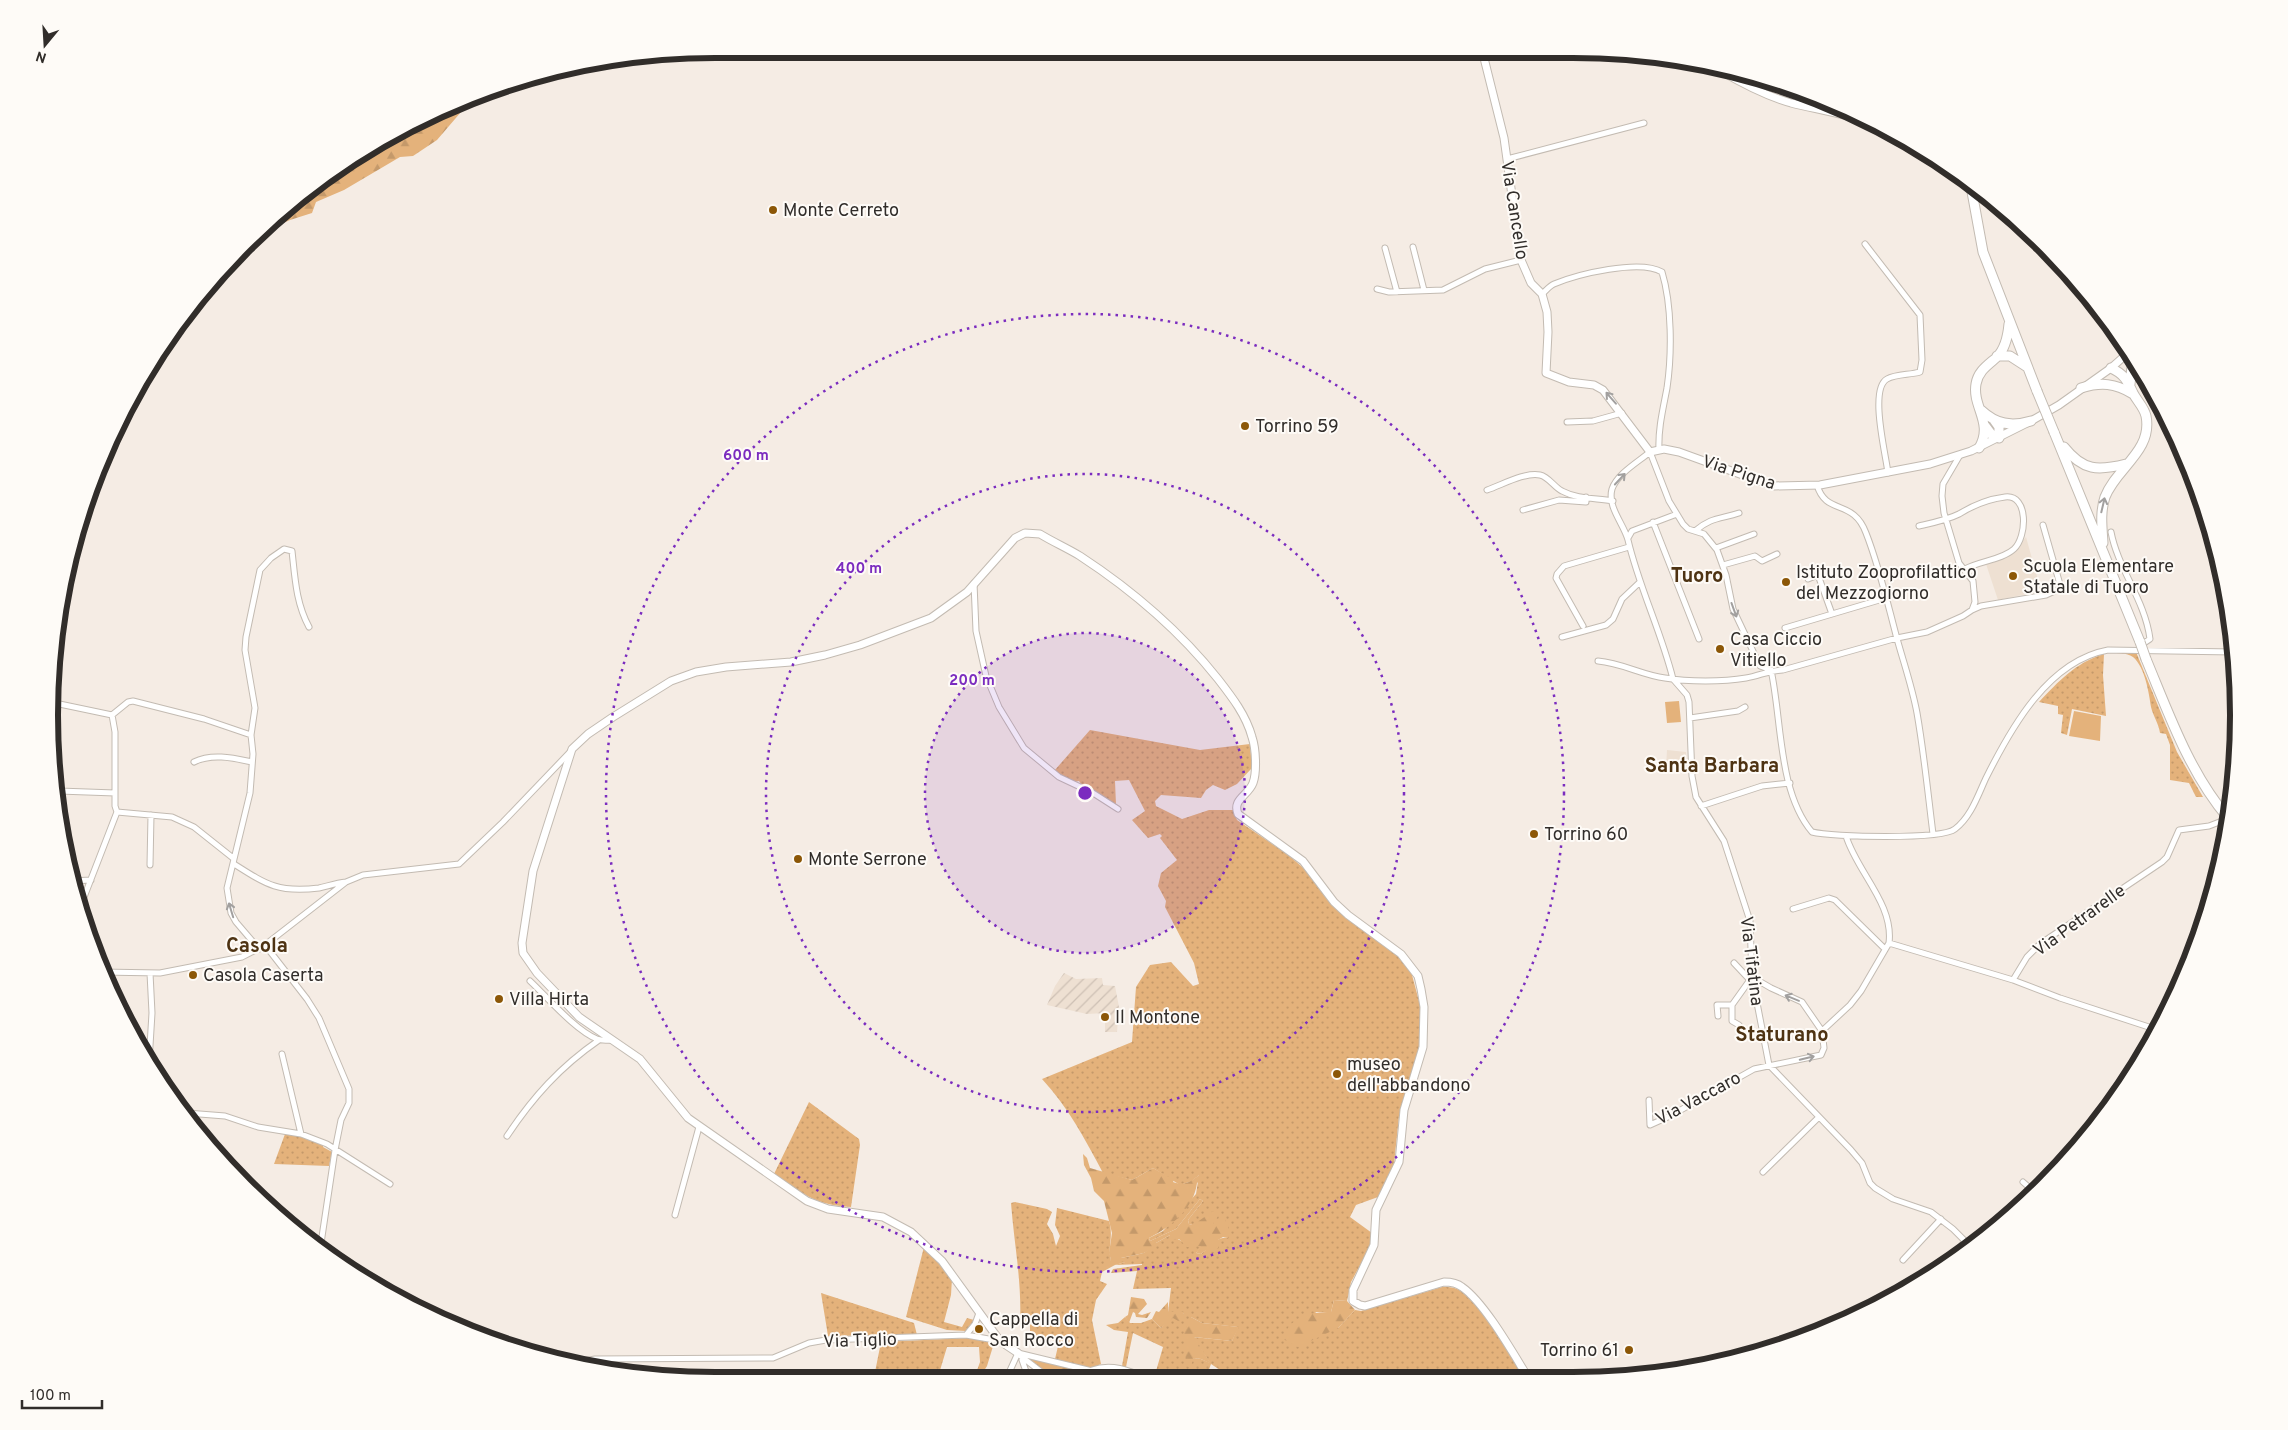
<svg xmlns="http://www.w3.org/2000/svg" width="2288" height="1430" font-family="Overpass,sans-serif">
<defs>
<pattern id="industrial-furrows" width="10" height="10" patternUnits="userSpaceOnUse" patternTransform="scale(1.25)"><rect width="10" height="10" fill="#eee0d2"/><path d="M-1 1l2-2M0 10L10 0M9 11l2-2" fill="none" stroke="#cdc0b4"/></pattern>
<pattern id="grass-dots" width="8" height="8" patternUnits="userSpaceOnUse" patternTransform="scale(1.25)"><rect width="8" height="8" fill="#e4b27b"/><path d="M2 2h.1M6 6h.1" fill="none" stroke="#c4996a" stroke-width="1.8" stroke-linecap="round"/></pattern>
<pattern id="forest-firs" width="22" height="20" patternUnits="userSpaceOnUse" patternTransform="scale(1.25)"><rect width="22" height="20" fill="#e4b27b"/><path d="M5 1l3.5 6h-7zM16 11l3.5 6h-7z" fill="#c4996a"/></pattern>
</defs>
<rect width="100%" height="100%" fill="#f5ece4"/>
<path fill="#eee0d2" d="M2026,537l15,54 -43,9 -12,-36 25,-11z
M1667,750l19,2 1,13 -3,6 -18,-2z"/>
<path fill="url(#industrial-furrows)" d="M1064,973l12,6 26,-1 1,7 12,1 4,21 -2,25h-12v-19l-18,1 -40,-9 8,-19z"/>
<path fill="url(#grass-dots)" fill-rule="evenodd" d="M2111,652h25l41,100 26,45h-7l-7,-14 -19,-3v-35l-4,-11 -6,-1c-1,-9 -7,-17 -9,-26 -2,-14 -6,-40 -18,-50 -7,-5 -15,-3 -22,-5z
M2104,654l-1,21 3,41 -34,-7 -5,26 -6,-2 2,-18 -5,-1v-8l-19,-4c20,-21 36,-39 65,-48z
M1090,730l110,20 50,-6 2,24 -15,16 -12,6 -12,-5 -7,5 -5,8 -40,-3 -6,6 1,5 26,13 27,-9h24l4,10 50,34 20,17 34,42 51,37 13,13 7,12 8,30v35l-3,19 -18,57 -5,48 -16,33 -22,8 -6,12 22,16 -2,14 -19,35 -4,19 -13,-1 -3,12h-16l23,16 17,-18 6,1 81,-24c7,0 13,0 19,4 23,15 50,64 65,88l-294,-1 -21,-14 -5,14h-52l9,-31 -30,-14 -7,34 -4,-1 6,-34 -14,-2 -8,-5 12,-2 7,-6 5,6h11l11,-4 9,9 7,-8 16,-7 -16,-1 3,-24 -38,1 4,-18 -26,2 2,-4 29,-4v-1l-27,1 10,-3h-5l1,-4 23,-5 12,-10 14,-8 19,10 13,1 -6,7 5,1c8,-6 16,-18 26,-16 -9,-21 -23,-8 -38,-14l-1,-4 15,-19 -3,-2 -24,30 -26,12 -1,-3 14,-7 33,-37 3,-19 -7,6 -12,4 -27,-17 -21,12 -29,-7c-18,-34 -35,-66 -61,-94l90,-37 4,-55 14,-22 21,-3 22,24 6,-2 -5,-21 -29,-56 1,-6 -8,-15 3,-13 16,-13 -17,-22 2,-2 -2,-2 -12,4 -16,-18 13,-9 -16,-31 -14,1 1,24 -33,-18 -4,-6 -5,1 -20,-11zM1191,1317l11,6 36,4 -6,14 -39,-4 17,26 -9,-4 -7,-1 -3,3z
M809,1102l50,37 1,6 -9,62c-36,-2 -48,-13 -77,-33z
M285,1134l10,1 28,10v2l9,5 -3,14 -55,-2z
M1015,1202l32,7 5,3 -5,12 6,10 3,12 4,-10 -5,-11 2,-17 52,13c5,17 -2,26 2,39l-9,12 -2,9 7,3 -11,16 -4,20 9,44 -9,4 -37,-9 4,-17 -29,-8v-11h-10c2,-41 -6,-80 -9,-120z
M924,1247l28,31 -1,17 -7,27 18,5 5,-9 7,2 -8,11 -19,-1 -41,-13z
M821,1293l93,30 3,12 -89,1z
M967,1338l27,5 -7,23 -7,11 -5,-1 5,-14 -1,-15h-32l-9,30h-64l7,-35z"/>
<path fill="url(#forest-firs)" d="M473,98l-36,42 -24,16 -13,1 -56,33 -28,12 -4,11 -22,7 -24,11 -5,-1 84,-69z
M1083,1154l4,4 3,10 42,12 21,-12 21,12 -1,2c11,4 18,0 26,-7l2,2v3l-4,3c-3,25 -26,44 -48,55l1,3 26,-12 24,-30 3,2 -15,19 1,4 4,1 20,-14 5,5 -5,8 1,1 9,-11 3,3v5l3,1 -1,6 -4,3 5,1 -1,5 -5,-1 -5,3v8l-4,4 -8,-2 -5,4 -5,-1 5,-7 -14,1 -8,-8 -9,1v-5l-14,8v3l-12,7 -23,5v4l8,-1 -14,4 -13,7 4,-10 5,-2 -2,-7 3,-20 -8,-32 -10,-10 -3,-13 -7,-13z
M1131,1297l13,2 3,5 -9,10 4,1 9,-3 -4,6 -11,-1 -1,-4 -2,-1 -4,11 -4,-6 3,-2z
M1334,1300l13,1 8,9 -17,18 -40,19 -15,-8c6,-22 27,-27 48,-27z
M1168,1302v10h16l-4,10 -7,-4 -12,10 -9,-9 4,-8 3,1z
M1191,1317l11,6 37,4 -7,14 -38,-4 17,27 -10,-5 -7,-1 -4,9 -4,-1 -2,-34z
M1032,1359l81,19 -63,-1 -21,-17z"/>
<path fill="#e4b27b" d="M1679,701l2,21 -14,1 -2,-21z
M2074,711l27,5 -1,25 -31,-5z"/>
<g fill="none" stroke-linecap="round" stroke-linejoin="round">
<defs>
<path id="street" d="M1507,159l137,-36
M1865,244l55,71 2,45 -2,12c-10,3 -24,2 -33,7 -18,10 -1,76 1,94
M1413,247l11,43
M1385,248l12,44
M1377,289l12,3 54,-2 42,-21 36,-9
M1542,294c4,-3 7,-8 12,-10 24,-10 86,-25 108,-12 10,33 10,82 5,116 -4,21 -9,41 -8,62
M1567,422l26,-1 29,-8
M1817,485c9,31 36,13 49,48 13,33 21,68 30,102 7,26 16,51 21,78 7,40 11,81 16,121
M1487,490c15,-5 37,-18 53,-15 9,2 14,12 22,16 15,8 34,7 51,10
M1523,510l36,-10 27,2v-5
M1653,522l46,117
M1919,526c13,-3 28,-6 40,-12 13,-8 30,-15 46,-17 24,-3 22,40 9,52 -12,11 -35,12 -49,20
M1695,531c16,-14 26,-12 44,-18
M2111,532c7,37 34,68 39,107l-9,6
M1628,538l4,-7 45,-17
M1716,548l38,-14
M1723,565l32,-9 7,5 15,-7
M1808,579l10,-4 14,39
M974,583l2,48 10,45 13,31 25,41 35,29 34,16 25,16
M1972,610l9,-4 65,-11 15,-7 -18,-63
M1583,626l-27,-48 1,-4 7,-8 65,-19
M1785,628l101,-30
M1562,637l44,-12 7,-6 9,-20 18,-17
M1598,661c24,2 44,14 67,17 23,4 58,4 81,0 13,-2 24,-8 37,-8l114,-32 30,-6 36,-16 9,-6 3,-8 -2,-21 -14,-18 -15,-50 -2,-17 1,-12 17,-29
M1771,670c11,50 7,122 41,162 20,5 129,8 143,-3 16,-12 23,-34 31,-51 25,-50 62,-117 122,-128l126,2
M1673,679l14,16 2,7 3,74 4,21 28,44 26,80 2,56 17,88 82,85 11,13 8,20 5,5 18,11 38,13 22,17 19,19
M1673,679c-12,-48 -34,-92 -45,-139 -4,-16 -21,-33 -16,-51 5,-15 26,-27 38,-37l19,49 14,23 5,5 16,5 13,16 9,25 7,34 27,57 11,4
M50,702l62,13
M112,715l16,-13 5,-1 71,18 47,16
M1690,718l48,-7 7,-4
M194,762c18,-9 39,-4 58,0
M59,791l56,2
M1701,806l61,-20 28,-3
M117,812l55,5 22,10 39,31
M234,864c33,21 45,29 85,24 9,-2 17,-5 27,-6
M150,865l1,-50
M71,881l20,-1
M1793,909l36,-11 6,2 50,49
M79,910l38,-98 -2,-6v-74l-3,-17
M1889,943l124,37 14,-23 13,-13 122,-82 5,-5 12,-27 30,-4 13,-5
M265,945l42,54 12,19 30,71v14l-8,17 -6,30 -15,100
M259,949l-23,-27 -5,-9 -4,-25 23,-95 3,-39 -2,-19 4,-27 -10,-58 1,-13 14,-67 11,-12 13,-9 8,2c3,27 4,52 17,76
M1734,963l15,16
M101,972l59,1 82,-16 23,-12 81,-63 17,-7 96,-11 44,-42 69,-72
M2013,980l47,18 98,32
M530,981c17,16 46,50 67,58 5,2 10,1 16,1
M1718,1016l-1,-11h15
M1822,1031l28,-26 11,-14 28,-48c5,-39 -32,-71 -43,-107
M282,1054l19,80
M149,1062l3,-49 -2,-40
M1649,1100l1,25 20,-9 84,-47 67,-14 3,-7 -2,-17 -20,-29 -31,-14 -19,-11 -20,28v16l7,4
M178,1108l9,5 38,3 33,11 43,7 26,10 63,40
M507,1136c26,-39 53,-69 92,-96
M1763,1172l55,-54
M2023,1182l9,8
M675,1215l24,-88
M1903,1260l38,-41
M1948,1263l17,-22
M1872,1305l15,-5
M966,1335l9,-11 4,-11
M1018,1353l103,25
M1018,1354l30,23
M1022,1360l6,17
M577,1362l18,-3 178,-1 36,-15 17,-3 140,-5 34,6
M1092,1370c19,-7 37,0 54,8
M1007,1377l11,-24"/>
<path id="secondary" d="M1483,54l21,84 17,122 10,23 11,11 5,18 1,20 -2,41 23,9 25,3 9,5 47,62 14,-3 15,3 94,34 47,-1 110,-21 41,-13 60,-30 28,-16 52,-37 18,-16
M1721,71c22,13 45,25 70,32 28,7 55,10 82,22
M1018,1353l-18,-12 -58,-80 -31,-29 -28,-15 -55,-8 -21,-8 -119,-83 -48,-59 -61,-42 -42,-44 -14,-20 -1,-10 11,-72 39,-122 16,-15 25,-17 58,-36 25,-9 30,-5 65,-5 34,-7 35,-10 71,-27 36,-26 48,-54 10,-5 15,1c13,8 27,14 40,22 52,34 99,74 138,123 14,18 28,36 34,58 4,12 5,35 1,46 -5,13 -21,16 -15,31l65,47 31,41 14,13 53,39 17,22 3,13 3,18 -1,40 -19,63 -5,52 -23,48 -2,35 -21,45v11l7,4 5,1 79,-24c7,0 13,1 18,5 23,16 52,68 67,92"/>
<path id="highway" d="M1970,181l13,71 54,139
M1997,356h13l17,11
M2130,384l3,-26
M2081,388c20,-6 34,-5 52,6
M1981,410c15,14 30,17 50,11
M1985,426l6,8 8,4v-11l-5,-7
M2054,432l86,210
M2064,447c19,24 34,24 62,17
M1979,448c15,-25 -7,-41 -3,-64 2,-13 12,-19 21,-27 8,-8 11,-22 12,-33
M2103,543c-1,-16 -3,-31 2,-46 11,-29 48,-46 41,-81 -2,-9 -9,-15 -13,-23 -6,-13 -9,-19 -22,-25
M2146,659c23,55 43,113 82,159"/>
</defs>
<use href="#street" stroke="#c3bbb2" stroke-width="7"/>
<use href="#secondary" stroke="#c3bbb2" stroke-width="9"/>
<use href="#highway" stroke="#c3bbb2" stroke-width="11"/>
<use href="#street" stroke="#fff" stroke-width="5"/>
<use href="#secondary" stroke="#fff" stroke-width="7"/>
<use href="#highway" stroke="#fff" stroke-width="9"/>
<defs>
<path id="street-bridge" d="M2222,821l6,-4"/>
<path id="highway-bridge" d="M2037,391l17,41
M2140,642l6,17"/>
</defs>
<use href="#street-bridge" stroke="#c3bbb2" stroke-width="7" stroke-linecap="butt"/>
<use href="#highway-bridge" stroke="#c3bbb2" stroke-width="11" stroke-linecap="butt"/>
<use href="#street-bridge" stroke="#fff" stroke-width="5"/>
<use href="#highway-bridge" stroke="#fff" stroke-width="9"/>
</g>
<defs><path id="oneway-shaft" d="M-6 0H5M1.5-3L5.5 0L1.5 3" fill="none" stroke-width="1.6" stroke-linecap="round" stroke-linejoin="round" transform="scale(1.25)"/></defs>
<g stroke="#a2a09f">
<use href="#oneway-shaft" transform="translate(1611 398) rotate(-131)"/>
<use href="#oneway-shaft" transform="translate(1620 479) rotate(-47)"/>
<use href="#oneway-shaft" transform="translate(2103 505) rotate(-77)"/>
<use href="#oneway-shaft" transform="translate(1734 610) rotate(70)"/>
<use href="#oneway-shaft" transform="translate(231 910) rotate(-107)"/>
<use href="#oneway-shaft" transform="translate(1792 998) rotate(-158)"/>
<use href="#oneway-shaft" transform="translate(1807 1058) rotate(-14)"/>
</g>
<circle cx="1085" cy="793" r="160" fill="#7b2cbf" fill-opacity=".12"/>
<g fill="none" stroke="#7b2cbf" stroke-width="2.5" stroke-dasharray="2.5 5">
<circle cx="1085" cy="793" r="160"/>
<circle cx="1085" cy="793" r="319"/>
<circle cx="1085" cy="793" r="479"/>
</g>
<g fill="#8c5707" stroke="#fefbf7" stroke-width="2">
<circle cx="773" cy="210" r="5"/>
<circle cx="1245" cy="426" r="5"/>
<circle cx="2013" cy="576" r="5"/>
<circle cx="1786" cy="582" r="5"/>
<circle cx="1720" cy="649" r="5"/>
<circle cx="1534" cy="834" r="5"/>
<circle cx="798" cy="859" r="5"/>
<circle cx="193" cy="975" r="5"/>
<circle cx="499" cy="999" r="5"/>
<circle cx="1105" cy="1017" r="5"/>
<circle cx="1337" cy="1074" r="5"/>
<circle cx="979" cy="1329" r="5"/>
<circle cx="1629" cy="1350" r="5"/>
</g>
<g text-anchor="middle" stroke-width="4" stroke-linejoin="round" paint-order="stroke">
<g font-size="18" fill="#312d2a" stroke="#fefbf7" text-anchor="start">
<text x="783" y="216">Monte Cerreto</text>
<text x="1255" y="432">Torrino 59</text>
<text x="2023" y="572">Scuola Elementare<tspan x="2023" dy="21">Statale di Tuoro</tspan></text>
<text x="1796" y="578">Istituto Zooprofilattico<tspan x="1796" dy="21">del Mezzogiorno</tspan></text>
<text x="1730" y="645">Casa Ciccio<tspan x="1730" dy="21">Vitiello</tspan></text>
<text x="1544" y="840">Torrino 60</text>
<text x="808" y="865">Monte Serrone</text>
<text x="203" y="981">Casola Caserta</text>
<text x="509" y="1005">Villa Hirta</text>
<text x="1115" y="1023">Il Montone</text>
<text x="1347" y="1070">museo<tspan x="1347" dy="21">dell'abbandono</tspan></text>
<text x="989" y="1325">Cappella di<tspan x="989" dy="21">San Rocco</tspan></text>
<text x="1619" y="1356" text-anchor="end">Torrino 61</text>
</g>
<g font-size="18" fill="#312d2a" stroke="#fefbf7">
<text transform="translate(1515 210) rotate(81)" y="6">Via Cancello</text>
<text transform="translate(1739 472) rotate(18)" y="6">Via Pigna</text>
<text transform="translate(2079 920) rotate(-36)" y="6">Via Petrarelle</text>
<text transform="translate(1752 961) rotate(83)" y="6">Via Tifatina</text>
<text transform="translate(1698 1098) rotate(-28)" y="6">Via Vaccaro</text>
<text transform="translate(860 1340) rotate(-2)" y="6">Via Tiglio</text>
</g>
<g font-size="20" font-weight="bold" fill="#4e3313" stroke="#fefbf7">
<text x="1697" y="582">Tuoro</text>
<text x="1712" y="772">Santa Barbara</text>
<text x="257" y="952">Casola</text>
<text x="1782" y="1041">Staturano</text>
</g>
</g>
<path d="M0 0H2288V1430H0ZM715 58H1573A657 657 0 0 1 2230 715V715A657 657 0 0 1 1573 1372H715A657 657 0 0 1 58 715V715A657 657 0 0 1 715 58Z" fill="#fefbf7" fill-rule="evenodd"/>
<path fill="none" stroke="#312d2a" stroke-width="6" d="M715 58H1573A657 657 0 0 1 2230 715V715A657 657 0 0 1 1573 1372H715A657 657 0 0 1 58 715V715A657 657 0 0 1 715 58Z"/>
<circle cx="1085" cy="793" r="8" fill="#7b2cbf" stroke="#fefbf7" stroke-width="2.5"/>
<g font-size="15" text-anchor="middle" font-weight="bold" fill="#7b2cbf" stroke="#fefbf7" stroke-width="4" stroke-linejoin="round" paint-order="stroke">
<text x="746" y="460">600 m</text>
<text x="859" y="573">400 m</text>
<text x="972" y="685">200 m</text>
</g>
<g transform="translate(45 45) rotate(198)" stroke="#fefbf7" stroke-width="4" paint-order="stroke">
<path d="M0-4L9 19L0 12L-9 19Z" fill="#312d2a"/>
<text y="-8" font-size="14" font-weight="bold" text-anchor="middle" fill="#312d2a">N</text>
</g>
<path d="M22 1400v8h80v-8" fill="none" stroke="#312d2a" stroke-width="2.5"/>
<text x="30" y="1400" font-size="15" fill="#312d2a" stroke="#fefbf7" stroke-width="4" paint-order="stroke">100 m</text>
</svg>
